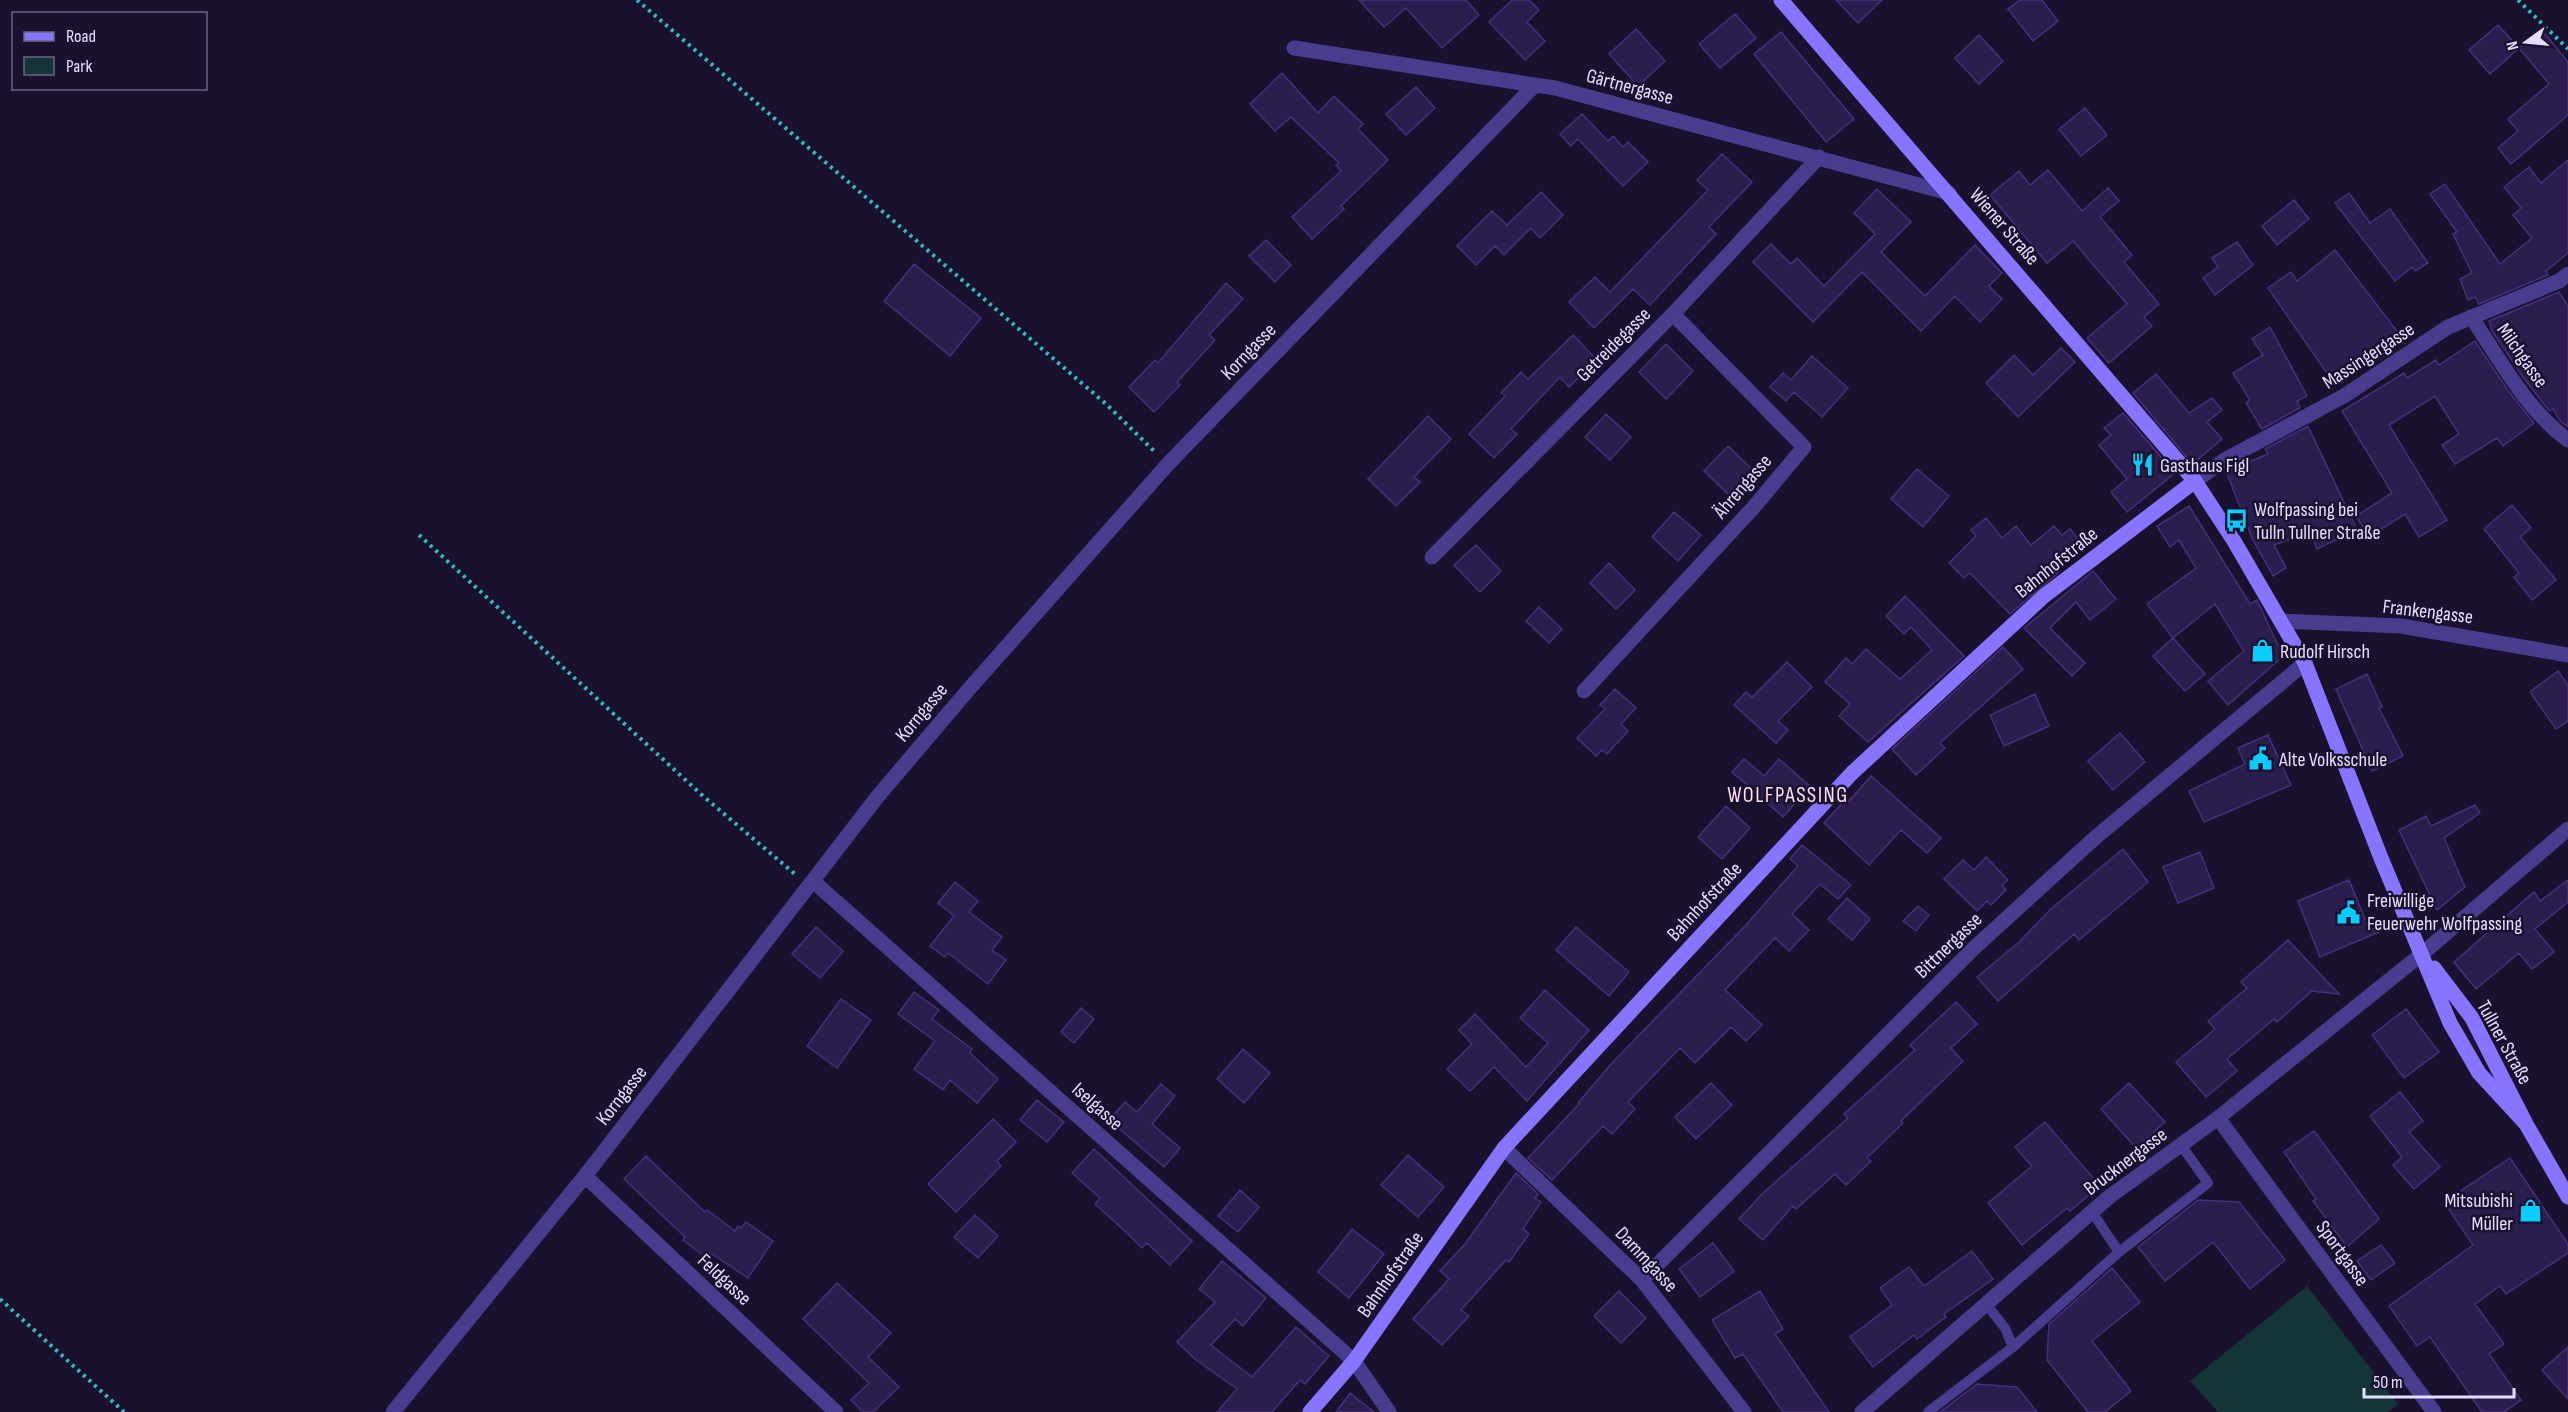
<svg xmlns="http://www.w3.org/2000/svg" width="2568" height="1412" font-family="'Sofia Sans Condensed',sans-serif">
<rect width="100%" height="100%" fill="#19112e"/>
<path fill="#143538" d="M2307,1286l91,118 -9,8h-171l-28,-31z"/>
<path fill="#2c1d4f" stroke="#462f7b" stroke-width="1.5" d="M1359,0h107l13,15 -37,33 -36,-40 -22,19z
M1512,0h17l10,10 -12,12 18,19 -20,19 -36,-38z
M1836,0h46l-24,23z
M2020,0h22l16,21 -25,20 -25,-32z
M1735,14l21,24 -36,30 -21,-24z
M2498,25l21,23 -29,26 -21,-24z
M1636,29l29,32 -27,25 -29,-32z
M2542,30l26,32v53l-57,49 -13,-16 20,-17 -10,-12 41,-35 -30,-36z
M1781,32l73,87 -28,23 -72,-88z
M1979,35l24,26 -24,23 -24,-26z
M1282,73l36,40 16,-17 29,28 -5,5 30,31 -47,46 3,3 -32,30 -20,-22 49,-46 -5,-6 3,-2 -48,-46 -16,14 -25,-27z
M1416,87l19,21 -29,27 -20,-21z
M2085,108l22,27 -26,21 -22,-27z
M1582,114l26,27 5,-5 10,11 5,-5 20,20 -25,24 -45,-47 -7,7 -11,-12z
M1722,154l30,28 -43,45 7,7 -66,71 -17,-16 -39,39 -25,-26 26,-25 15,15 98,-102 -11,-10z
M2568,160v93l-22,18 2,4 -69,29 -4,-7 -7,3 -8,-21 12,-6 -19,-39 4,-2 -27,-38 15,-10 55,80 32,-26 -19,-23 8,-7 -17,-21 25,-20 12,16z
M2048,170l34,41 26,-23 11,13 -19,16 32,38 -8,7 35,42 -15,13 8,9 -43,37 -22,-25 40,-34 -54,-63 -26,22 -57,-68 29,-24 11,14z
M1877,189l34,33 -30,30 44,44 50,-51 27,28 -13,13 13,13 -22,23 -25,-26 -34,35 -59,-59 -49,50 -60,-60 18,-18 20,20 6,-6 27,28 51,-52 -21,-21z
M1541,192l22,23 -23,23 -9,-10 -27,27 -9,-9 -19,19 -19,-19 35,-35 15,14z
M2349,193l21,30 20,-14 38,54 -13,8 -3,-4 -17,14 -60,-78z
M2294,200l15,19 -32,26 -15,-19z
M1266,240l25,25 -16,17 -26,-26z
M2237,242l16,23 -38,30 -12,-17 15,-11 -6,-9z
M2335,250l68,89 -14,11 2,2 -58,30 -65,-94 23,-16 6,9z
M914,264l67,54 -31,38 -66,-55z
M1226,283l17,16 -34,36 6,5 -38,42 3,3 -26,27 -25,-25 26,-27 3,3z
M2559,292l9,14v121l-8,-6 -7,-12 -3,2 -4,-4 -23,-30 -31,-46 -3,-10z
M2270,327l37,69 -10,5 3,7 -38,21 -16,-26 4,-3 -17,-27 30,-18 -11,-16z
M1573,335l24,25 -28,27 -9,-10 -49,52 6,5 -23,24 -25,-24 36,-38 -4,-3 20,-21 7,7z
M2475,341l32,48 27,34 -31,23 -6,-8 -42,26 -13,-19 17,-11 -24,-38 -46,29 58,95 -28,17 -14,-23 -36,23 -13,-21 36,-23 -50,-82 62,-38 3,5 29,-18 3,5z
M1666,344l27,27 -27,28 -27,-27z
M2061,348l14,14 -57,55 -32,-34 28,-28 19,20z
M1812,356l36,32 -26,29 -28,-25 -8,9 -16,-14 13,-14 8,7z
M2156,374l33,39 23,-15 10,12 -15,12 15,17 -27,23 -5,-1 -57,-68z
M2123,413l52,60 -48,39 -16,-20 16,-13 -28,-34 12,-10 -7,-7z
M1606,414l25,23 -21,23 -25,-23z
M1428,416l23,23 -37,38 6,5 -24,24 -28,-27z
M2308,426l49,104 -40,19 -7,-17 -36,13 12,23 -13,8 -21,-38 -26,-67 42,-17 -3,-5z
M1728,446l31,30 -24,25 -31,-30z
M1917,469l32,27 -26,31 -32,-28z
M2512,505l19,23 -11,9 36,43 -24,20 -18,-23 5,-4 -35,-44z
M2189,506l61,98 7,-4 26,56 -55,49 -20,-24 36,-30 -29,-47 -42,34 -26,-34 49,-36 -17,-28 -9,7 -13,-21z
M1674,512l27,23 -23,26 -26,-24z
M1986,518l16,20 14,-12 15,19 23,-19 8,9 8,-6 13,16 -27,24 2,4 -48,41 -40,-41 -6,5 -15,-15 27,-27 -5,-6z
M1476,545l25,26 -21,21 -26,-27z
M1609,563l26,27 -19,19 -26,-26z
M2093,571l23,28 -26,21 -14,-18 -26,26 35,35 -13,13 -48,-48z
M1905,596l59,60 -96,86 -29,-26 11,-12 -25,-22 21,-24 6,6 14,-15 34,30 32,-29 -21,-23 -7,7 -18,-18z
M1539,607l23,22 -13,14 -23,-22z
M2173,638l32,36 -20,17 -32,-35z
M2003,647l20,22 -83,74 5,5 -29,27 -24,-26z
M1787,662l25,25 -34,34 10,9 -12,13 -42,-38 12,-13 6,5z
M2558,671l10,14v36l-12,8 -26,-37z
M2367,674l15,33 -3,1 24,48 -31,15 -36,-82z
M1615,689l21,19 -15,16 7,7 -21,23 -5,-4 -6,6 -19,-18 28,-29 -5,-4z
M2035,694l14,32 -45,20 -14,-31z
M2120,733l25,29 -32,28 -25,-29z
M2268,735l23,50 -87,37 -15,-31 56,-27 -7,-16z
M1744,759l20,17 15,-17 31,27 -27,31 -51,-45z
M1871,776l70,62 -14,15 -26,-23 -32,35 -45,-42 21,-23 3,2z
M2475,805l5,8 -36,25 21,49 -28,23 -38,-80 27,-14 5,10z
M1726,806l24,22 -28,31 -24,-22z
M1802,845l49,40 -13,14 -18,-15 -28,30 17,16 -20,21 -14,-13 -50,52 37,35 -16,16 -15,-14 -36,36 -15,-15 -52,54 7,7 -23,25 -9,-8 -51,54 -24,-22 51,-54 -1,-1 33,-39 135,-139 52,-59 -8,-7z
M2123,849l25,33 -69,58 -5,-6 -76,67 -21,-24 41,-34 34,-35z
M2200,852l14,36 -36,15 -15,-36z
M1986,857l22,23 -6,5 4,5 -15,15 -4,-4 -10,10 -33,-32 19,-19 11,10z
M2349,880l16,39 9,-4 7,16 -61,26 -22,-56z
M2568,880v22l-33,27 19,23 -22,17 -13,-16 -43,36 -22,-27 80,-70 6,9z
M955,882l23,19 -9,11 33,25 -10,13 14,10 -18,24 -40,-31 -3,4 -15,-11 24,-30 -16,-13z
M1847,898l23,21 -18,21 -24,-21z
M1918,906l11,9 -13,16 -13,-10z
M816,927l27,24 -23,27 -28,-24z
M1576,927l53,45 -20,24 -53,-46z
M2288,940l51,54 -27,-3 -35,31 -3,-3 -47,40 10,12 -31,26 -30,-35 39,-33 -7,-8 39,-33 -6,-6z
M1545,990l44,40 -62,71 -33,-34 -24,24 -23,-22 25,-25 -13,-14 16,-16 51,53 22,-24 -28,-25z
M914,992l25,18 -7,9 40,30 -2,4 28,26 -21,24 -27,-23 -7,10 -29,-21 21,-28 -37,-27z
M841,999l30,21 -34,48 -30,-22z
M1956,1002l21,22 -26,24 12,13 -62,60 2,2 -36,35 4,3 -25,24 -11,-11 -39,35 -3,-3 -30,34 -24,-21 23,-25 86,-76 -4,-4 71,-64 -5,-5z
M1081,1008l13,11 -20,24 -13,-11z
M2406,1009l33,43 -35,26 -32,-43z
M1243,1049l27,24 -26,30 -27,-24z
M1711,1083l21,22 -36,34 -21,-22z
M2129,1083l36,39 -29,26 -35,-39z
M1161,1084l14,12 -23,28 28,24 -16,19 -55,-47 16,-18 12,10z
M2400,1092l23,29 -14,11 31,35 -26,22 -21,-24 9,-8 -32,-41z
M1037,1100l27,22 -17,20 -27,-22z
M993,1119l23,23 -19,19 4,5 -45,46 -28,-28z
M2045,1122l55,64 -30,25 -3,-3 -45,37 -34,-42 44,-37 -17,-19z
M2314,1131l65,88 -32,28 -34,-46 3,-2 -32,-47z
M1094,1149l98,92 -22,24 -23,-22 -5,5 -14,-14 -33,-30 5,-6 -28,-25z
M1408,1155l36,32 -26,30 -37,-32z
M646,1156l59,56 2,-2 28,21 3,-5 3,2 5,-6 27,19 -25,37 -39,-26 -4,5 -22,-17 2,-3 -61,-58z
M2510,1158l58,86v9l-62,41 -6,-8 -25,18 29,40 -15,10 32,46 -17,12h-22l-52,-75 -13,9 -28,-40 84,-61 -29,-43z
M1516,1173l22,21 -3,4 6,4 -18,27 6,5 -20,28 -3,-2 -45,50 8,6 -27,29 -29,-26 36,-40 -9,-8 25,-27z
M1240,1190l19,17 -21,25 -20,-16z
M2198,1200l41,2 46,58 -35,29 -37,-47 -48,39 -27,-34z
M975,1215l23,21 -20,22 -24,-21z
M1352,1229l32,25 -35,44 -31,-26z
M1713,1243l21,28 -34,26 -21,-28z
M2381,1245l14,18 -24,17 -14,-19z
M1972,1251l21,28 -49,35 2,3 -29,22 -3,-4 -41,32 -23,-30 42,-32 -12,-17 29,-21 15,19z
M1222,1261l44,37 -23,28 -8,-7 -24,26 41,32 44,-50 33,29 -24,28 -5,-4 -28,32h-55l20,-23 -41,-29 -19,-18 38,-40 -16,-13z
M2112,1268l28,34 -48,39 39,50 -26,21h-17l-41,-52 2,-36z
M837,1283l54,50 -23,24 31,30 -26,25h-10l-12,-12 18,-17 -66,-64z
M1619,1291l27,27 -25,25 -27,-27z
M1760,1291l23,38 -8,5 54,78h-46l-40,-58 -8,4 -23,-38z
M2568,1347v52l-26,-29z
M1977,1384l40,3 20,25h-97z
M1350,1393l24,19h-38z"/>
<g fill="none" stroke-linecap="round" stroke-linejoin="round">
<path stroke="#2fbcc2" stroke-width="4" stroke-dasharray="3 4.5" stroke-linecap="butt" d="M637,0l469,404 50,49
M2518,0l50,49
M419,535l284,261 93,79
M0,1299l124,113"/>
<path stroke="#473c8d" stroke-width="10" d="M2092,1212l27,40
M1986,1304l19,24 8,19
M1928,1412l85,-65 106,-95 89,-69 -27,-38"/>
<path stroke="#473c8d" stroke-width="15" d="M1294,48l261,40 394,105
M2471,317c29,42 55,93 97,123
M2195,481l31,-22 118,-63 104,-69 111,-46 9,-7
M1432,557l241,-243 146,-157
M2282,621l119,5 167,29
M1584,691l169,-183 51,-61 -131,-133
M814,882l540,479 35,51
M2218,1118l216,294
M1504,1148l138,132 102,132
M585,1176l251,236
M1642,1280l332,-332 122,-111 209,-174
M393,1412l192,-236 293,-380 91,-107 199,-225 366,-378
M1862,1412l247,-215 109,-79 205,-165 145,-124"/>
<path stroke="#8775ff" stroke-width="15" d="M1781,0l414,481 39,60 71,122 76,195 69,165 29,50 47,51
M2434,968l38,50 54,106 42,73
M1310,1412l44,-51 150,-213 348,-375 192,-177 151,-115"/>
</g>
<defs>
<symbol id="restaurant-bare" viewBox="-9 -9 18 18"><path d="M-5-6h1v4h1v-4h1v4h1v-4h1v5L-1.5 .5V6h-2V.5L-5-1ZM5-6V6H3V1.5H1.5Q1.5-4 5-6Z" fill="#0acdff" stroke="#19112e" stroke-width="2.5" paint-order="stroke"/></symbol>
<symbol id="bus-bare" viewBox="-9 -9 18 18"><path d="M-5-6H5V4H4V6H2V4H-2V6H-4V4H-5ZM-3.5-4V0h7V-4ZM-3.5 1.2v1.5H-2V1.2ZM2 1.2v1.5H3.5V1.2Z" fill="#0acdff" stroke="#19112e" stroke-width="2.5" paint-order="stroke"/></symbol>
<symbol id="shop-bare" viewBox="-9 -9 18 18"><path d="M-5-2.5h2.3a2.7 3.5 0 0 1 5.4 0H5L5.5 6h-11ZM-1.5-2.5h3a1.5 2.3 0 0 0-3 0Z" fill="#0acdff" stroke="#19112e" stroke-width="2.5" paint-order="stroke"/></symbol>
<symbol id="civic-bare" viewBox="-9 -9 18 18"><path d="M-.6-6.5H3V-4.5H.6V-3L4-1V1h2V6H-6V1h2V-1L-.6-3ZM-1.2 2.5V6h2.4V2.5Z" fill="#0acdff" stroke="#19112e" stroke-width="2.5" paint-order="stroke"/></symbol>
</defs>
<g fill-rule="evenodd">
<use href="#restaurant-bare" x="2126" y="448" width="33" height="33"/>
<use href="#bus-bare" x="2220" y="504" width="33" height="33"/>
<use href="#shop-bare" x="2246" y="634" width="33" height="33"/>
<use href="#civic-bare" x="2244" y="742" width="33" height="33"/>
<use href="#civic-bare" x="2332" y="896" width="33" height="33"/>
<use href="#shop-bare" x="2514" y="1194" width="33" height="33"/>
</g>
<g text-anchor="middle" stroke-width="5" stroke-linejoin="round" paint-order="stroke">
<g font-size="20" fill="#e5deff" stroke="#19112e">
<text transform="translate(1630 86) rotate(15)" y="7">Gärtnergasse</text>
<text transform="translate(2005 226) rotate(49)" y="7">Wiener Straße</text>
<text transform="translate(1613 344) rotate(-45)" y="7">Getreidegasse</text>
<text transform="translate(1248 351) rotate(-46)" y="7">Korngasse</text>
<text transform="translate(2368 355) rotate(-33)" y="7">Massingergasse</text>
<text transform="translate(2523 355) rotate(55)" y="7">Milchgasse</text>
<text transform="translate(1742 486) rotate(-49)" y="7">Ährengasse</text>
<text transform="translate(2056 562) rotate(-39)" y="7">Bahnhofstraße</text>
<text transform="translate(2428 611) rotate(7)" y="7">Frankengasse</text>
<text transform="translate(921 712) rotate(-50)" y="7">Korngasse</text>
<text transform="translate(1704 901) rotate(-47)" y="7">Bahnhofstraße</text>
<text transform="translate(1948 945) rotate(-44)" y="7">Bittnergasse</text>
<text transform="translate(2505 1042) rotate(61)" y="7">Tullner Straße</text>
<text transform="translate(621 1095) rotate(-52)" y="7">Korngasse</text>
<text transform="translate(1098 1106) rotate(42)" y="7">Iselgasse</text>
<text transform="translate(2125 1161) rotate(-37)" y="7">Brucknergasse</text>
<text transform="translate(2343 1253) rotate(54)" y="7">Sportgasse</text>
<text transform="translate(1647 1259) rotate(47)" y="7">Dammgasse</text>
<text transform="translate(1390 1274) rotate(-55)" y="7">Bahnhofstraße</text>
<text transform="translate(725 1279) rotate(43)" y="7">Feldgasse</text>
</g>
<g font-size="20" fill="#e5deff" stroke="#19112e" text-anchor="start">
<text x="2160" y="472">Gasthaus Figl</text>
<text x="2254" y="516">Wolfpassing bei<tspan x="2254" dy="23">Tulln Tullner Straße</tspan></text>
<text x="2280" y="658">Rudolf Hirsch</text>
<text x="2279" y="766">Alte Volksschule</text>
<text x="2367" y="907">Freiwillige<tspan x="2367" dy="23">Feuerwehr Wolfpassing</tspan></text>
<text x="2513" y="1207" text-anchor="end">Mitsubishi<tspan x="2513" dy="23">Müller</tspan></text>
</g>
<g font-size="22" letter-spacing="1.5" fill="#ffe0f0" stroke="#19112e">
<text x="1788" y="802">WOLFPASSING</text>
</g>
</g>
<rect x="12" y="12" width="195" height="78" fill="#19112e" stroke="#6b6382" stroke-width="1.5"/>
<rect x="24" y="32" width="30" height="9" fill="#8775ff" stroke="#6b6382" stroke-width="1.5"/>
<text x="66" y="42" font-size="18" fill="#e5deff">Road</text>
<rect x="24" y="57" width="30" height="18" fill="#143538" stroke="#6b6382" stroke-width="1.5"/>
<text x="66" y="72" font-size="18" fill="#e5deff">Park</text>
<g transform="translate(2526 42) rotate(255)" stroke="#19112e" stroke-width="4.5" paint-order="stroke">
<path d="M0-4.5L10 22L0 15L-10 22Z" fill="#e5deff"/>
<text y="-9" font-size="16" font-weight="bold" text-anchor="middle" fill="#e5deff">N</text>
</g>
<path d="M2364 1388v9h150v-9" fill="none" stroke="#e5deff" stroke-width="3"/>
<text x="2373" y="1388" font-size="18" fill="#e5deff" stroke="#19112e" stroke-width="4.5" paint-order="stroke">50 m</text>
</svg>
